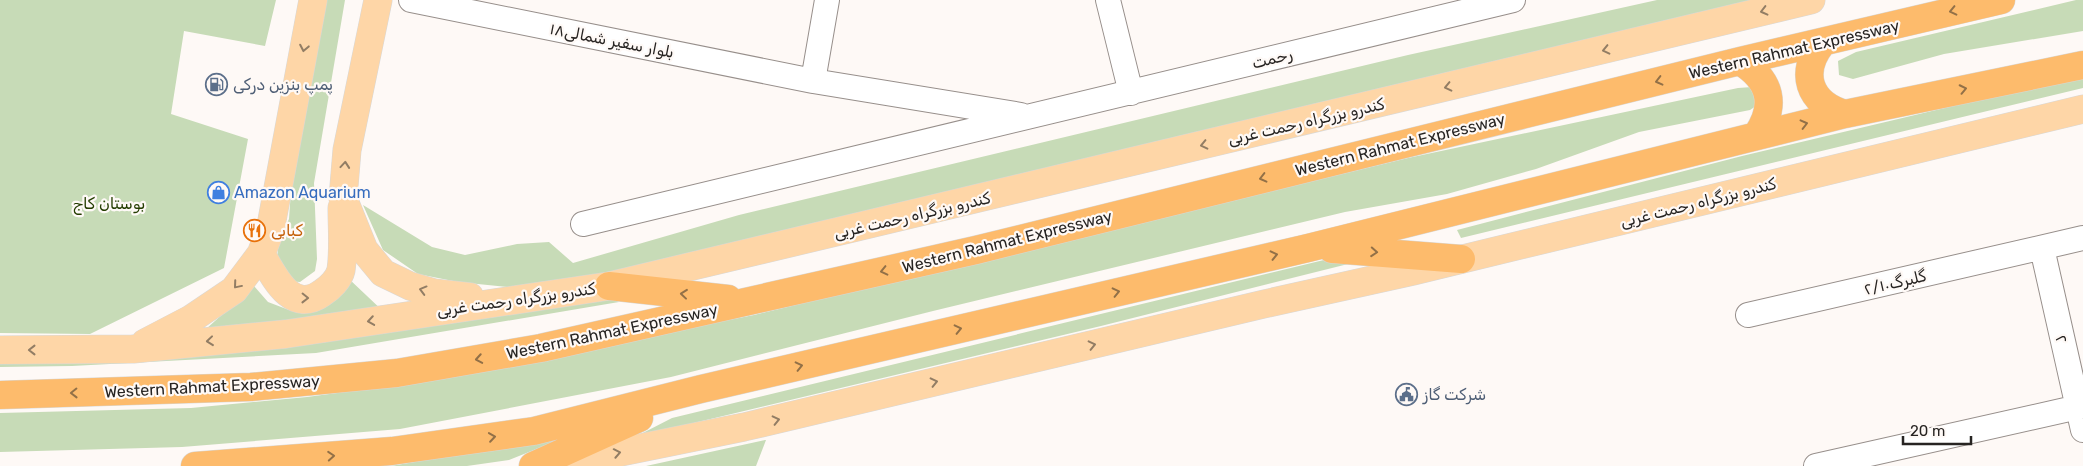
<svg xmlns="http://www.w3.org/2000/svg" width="2083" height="466" font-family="Rubik,'Noto Sans Arabic',sans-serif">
<rect width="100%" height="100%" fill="#fef9f6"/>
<path fill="#c7dbb7" d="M0,0h276l-11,46 -81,-15 -13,83 77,25 -24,129 -134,66 -90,-1z
M323,0h22l-31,183 3,76 -2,12 -15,11 -13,-1 -11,-14 3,-27 10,-21 2,-29z
M1657,0h112l-1123,271 -128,17 -60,-6 -40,-8 -35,-24 -20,-45 69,42 33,8 52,-11 32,-2 24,21 166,-48 669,-160z
M2076,0h7v31l-139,23 -91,25 -14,-4 -1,-14 18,-9z
M2083,75v13l-622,150 -4,-8 285,-74z
M1752,87l7,17 -9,6 -111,22 -103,37 -89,25 -102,18 -412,99 -262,66 -271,52 -218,18 -182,5v-39l191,-5 116,-11 89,-12 358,-70 654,-157 330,-70z
M1328,259l36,1 -263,66 -466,111 37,-19z
M348,278l37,35 -179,16 48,-43 14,16 21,8 20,2z
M607,296l12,6 -303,51 -244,13 -72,1v-9z
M574,434l-65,26 -42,6h-76z
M766,440l-10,26h-110l119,-26z"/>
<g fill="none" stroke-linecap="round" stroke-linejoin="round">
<defs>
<path id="minor" d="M411,0l402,81 208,34
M1108,0l23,93
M813,81l14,-81
M583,224l930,-224
M2042,248l41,182
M1748,315l335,-77
M1816,466l267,-60"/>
<path id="major" d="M378,0l-31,150 -4,48 21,52 19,23 27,13 24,7 36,4
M261,254c13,22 30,61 61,39 8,-5 17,-14 19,-23 3,-20 1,-43 1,-62
M145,343l46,-24 43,-29 27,-36 9,-23 43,-231
M0,350l133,-1 153,-15 323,-48 1202,-286
M552,466l192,-39 520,-123 149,-33 670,-162"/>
<path id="highway" d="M1822,43c-23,29 -14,60 23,71
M1740,61c31,19 37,44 17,74
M1332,249l129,10
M609,286l119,13
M0,395l251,-8 146,-14 144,-25 435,-98 764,-189 261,-61
M195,466l197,-15 142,-20 167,-42 607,-141 537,-134 238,-49
M533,466l106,-48"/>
</defs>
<use href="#minor" stroke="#978f8b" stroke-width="26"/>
<use href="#major" stroke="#d8d8d7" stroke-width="29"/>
<use href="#highway" stroke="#d8d8d7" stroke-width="29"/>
<use href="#minor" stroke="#fff" stroke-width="24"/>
<use href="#major" stroke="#fed6a7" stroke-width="28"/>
<use href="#highway" stroke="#fdbb6c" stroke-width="28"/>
</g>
<defs><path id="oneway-chevron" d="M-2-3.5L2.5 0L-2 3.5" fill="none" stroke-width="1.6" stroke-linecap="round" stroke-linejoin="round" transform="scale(1.25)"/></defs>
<g stroke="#927d64">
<use href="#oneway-chevron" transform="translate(1764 11) rotate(166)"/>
<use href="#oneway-chevron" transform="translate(304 48) rotate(101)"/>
<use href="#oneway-chevron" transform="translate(1606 50) rotate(167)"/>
<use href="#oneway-chevron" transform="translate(1448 87) rotate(167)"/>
<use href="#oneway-chevron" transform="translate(1204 145) rotate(167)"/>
<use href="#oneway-chevron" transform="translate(345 165) rotate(-85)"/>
<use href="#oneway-chevron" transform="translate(237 285) rotate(130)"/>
<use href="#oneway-chevron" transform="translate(423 290) rotate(-165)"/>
<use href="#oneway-chevron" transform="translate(305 298) rotate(1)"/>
<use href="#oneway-chevron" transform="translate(371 321) rotate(171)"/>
<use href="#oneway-chevron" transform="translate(210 341) rotate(174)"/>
<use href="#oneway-chevron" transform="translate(1092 345) rotate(-13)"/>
<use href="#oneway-chevron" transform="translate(32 350) rotate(180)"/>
<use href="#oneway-chevron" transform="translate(934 382) rotate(-13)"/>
<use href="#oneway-chevron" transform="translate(776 420) rotate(-13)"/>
<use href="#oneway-chevron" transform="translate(617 453) rotate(-11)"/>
</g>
<g stroke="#927047">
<use href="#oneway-chevron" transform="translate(1953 11) rotate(167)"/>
<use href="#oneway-chevron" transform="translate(1659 81) rotate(166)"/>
<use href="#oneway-chevron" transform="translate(1963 89) rotate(-12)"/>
<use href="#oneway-chevron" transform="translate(1804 124) rotate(-14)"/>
<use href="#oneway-chevron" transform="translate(1263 178) rotate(166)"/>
<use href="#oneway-chevron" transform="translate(1374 252) rotate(4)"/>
<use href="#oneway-chevron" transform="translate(1274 255) rotate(-13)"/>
<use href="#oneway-chevron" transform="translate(884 271) rotate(167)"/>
<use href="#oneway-chevron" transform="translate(1116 292) rotate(-13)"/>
<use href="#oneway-chevron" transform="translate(684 294) rotate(-174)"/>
<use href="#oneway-chevron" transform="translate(958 329) rotate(-13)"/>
<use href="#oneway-chevron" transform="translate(479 359) rotate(170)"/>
<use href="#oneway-chevron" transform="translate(799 366) rotate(-13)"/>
<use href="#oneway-chevron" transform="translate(74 393) rotate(179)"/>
<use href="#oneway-chevron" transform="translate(492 437) rotate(-8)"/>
<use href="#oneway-chevron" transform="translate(331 456) rotate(-4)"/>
</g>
<defs>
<symbol id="fuel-ring" viewBox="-11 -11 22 22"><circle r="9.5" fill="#fef9f6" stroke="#5c6f8a" stroke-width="1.5"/><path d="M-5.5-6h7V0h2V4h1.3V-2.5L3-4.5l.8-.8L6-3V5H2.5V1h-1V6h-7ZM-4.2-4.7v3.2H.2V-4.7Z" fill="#5c6f8a"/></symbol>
<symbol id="shop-ring" viewBox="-11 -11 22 22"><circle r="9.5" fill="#fef9f6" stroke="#3f7fe0" stroke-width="1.5"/><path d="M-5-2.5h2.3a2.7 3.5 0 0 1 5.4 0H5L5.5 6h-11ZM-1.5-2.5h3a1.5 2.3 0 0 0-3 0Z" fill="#3f7fe0"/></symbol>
<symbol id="restaurant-ring" viewBox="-11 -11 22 22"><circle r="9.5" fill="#fef9f6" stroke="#e8710a" stroke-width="1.5"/><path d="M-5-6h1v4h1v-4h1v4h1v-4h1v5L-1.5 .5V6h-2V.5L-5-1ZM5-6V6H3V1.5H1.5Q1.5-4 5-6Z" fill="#e8710a"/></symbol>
<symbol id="civic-ring" viewBox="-11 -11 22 22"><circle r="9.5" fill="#fef9f6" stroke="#5c6f8a" stroke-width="1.5"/><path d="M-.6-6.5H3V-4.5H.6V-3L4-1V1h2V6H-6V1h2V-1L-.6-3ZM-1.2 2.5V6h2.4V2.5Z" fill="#5c6f8a"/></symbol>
</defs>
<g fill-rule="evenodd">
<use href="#fuel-ring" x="204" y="72" width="25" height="25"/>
<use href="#shop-ring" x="206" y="180" width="25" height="25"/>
<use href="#restaurant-ring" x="242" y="218" width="25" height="25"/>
<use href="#civic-ring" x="1394" y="382" width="25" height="25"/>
</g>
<g text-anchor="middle" stroke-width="4.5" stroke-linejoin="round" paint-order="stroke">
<g font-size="16" fill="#272422" stroke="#fef9f6">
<text transform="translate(612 40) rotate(11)" y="6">بلوار سفیر شمالی۱۸</text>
<text transform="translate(1794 49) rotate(-13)" y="6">Western Rahmat Expressway</text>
<text transform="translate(1272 58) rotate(-14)" y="6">رحمت</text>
<text transform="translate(1306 121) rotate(-13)" y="6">کندرو بزرگراه رحمت غربی</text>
<text transform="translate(1400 144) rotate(-14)" y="6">Western Rahmat Expressway</text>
<text transform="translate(1698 202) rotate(-14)" y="6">کندرو بزرگراه رحمت غربی</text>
<text transform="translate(912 215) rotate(-13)" y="6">کندرو بزرگراه رحمت غربی</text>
<text transform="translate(1007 241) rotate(-14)" y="6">Western Rahmat Expressway</text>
<text transform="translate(1895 282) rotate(-13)" y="6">گلبرگ۲/۱۰</text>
<text transform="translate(516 299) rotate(-8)" y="6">کندرو بزرگراه رحمت غربی</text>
<text transform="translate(612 331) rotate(-12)" y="6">Western Rahmat Expressway</text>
<text transform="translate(2062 339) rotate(77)" y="6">۲</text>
<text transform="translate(212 386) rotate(-3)" y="6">Western Rahmat Expressway</text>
</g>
<g font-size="16" fill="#4e5e75" stroke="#fef9f6" text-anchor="start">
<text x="233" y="90">پمپ بنزین درکی</text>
<text x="1423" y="400">شرکت گاز</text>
</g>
<g font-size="16" fill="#366cbe" stroke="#fef9f6" text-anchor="start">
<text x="234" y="198">Amazon Aquarium</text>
</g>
<g font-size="16" fill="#243d00" stroke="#fef9f6">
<text x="109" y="209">بوستان کاج</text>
</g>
<g font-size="16" fill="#c56008" stroke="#fef9f6" text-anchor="start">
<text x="271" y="236">کبابی</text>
</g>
</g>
<path d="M1903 436v8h68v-8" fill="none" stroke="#272422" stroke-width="2.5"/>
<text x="1910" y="436" font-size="15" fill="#272422" stroke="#fef9f6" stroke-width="4" paint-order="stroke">20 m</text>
</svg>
